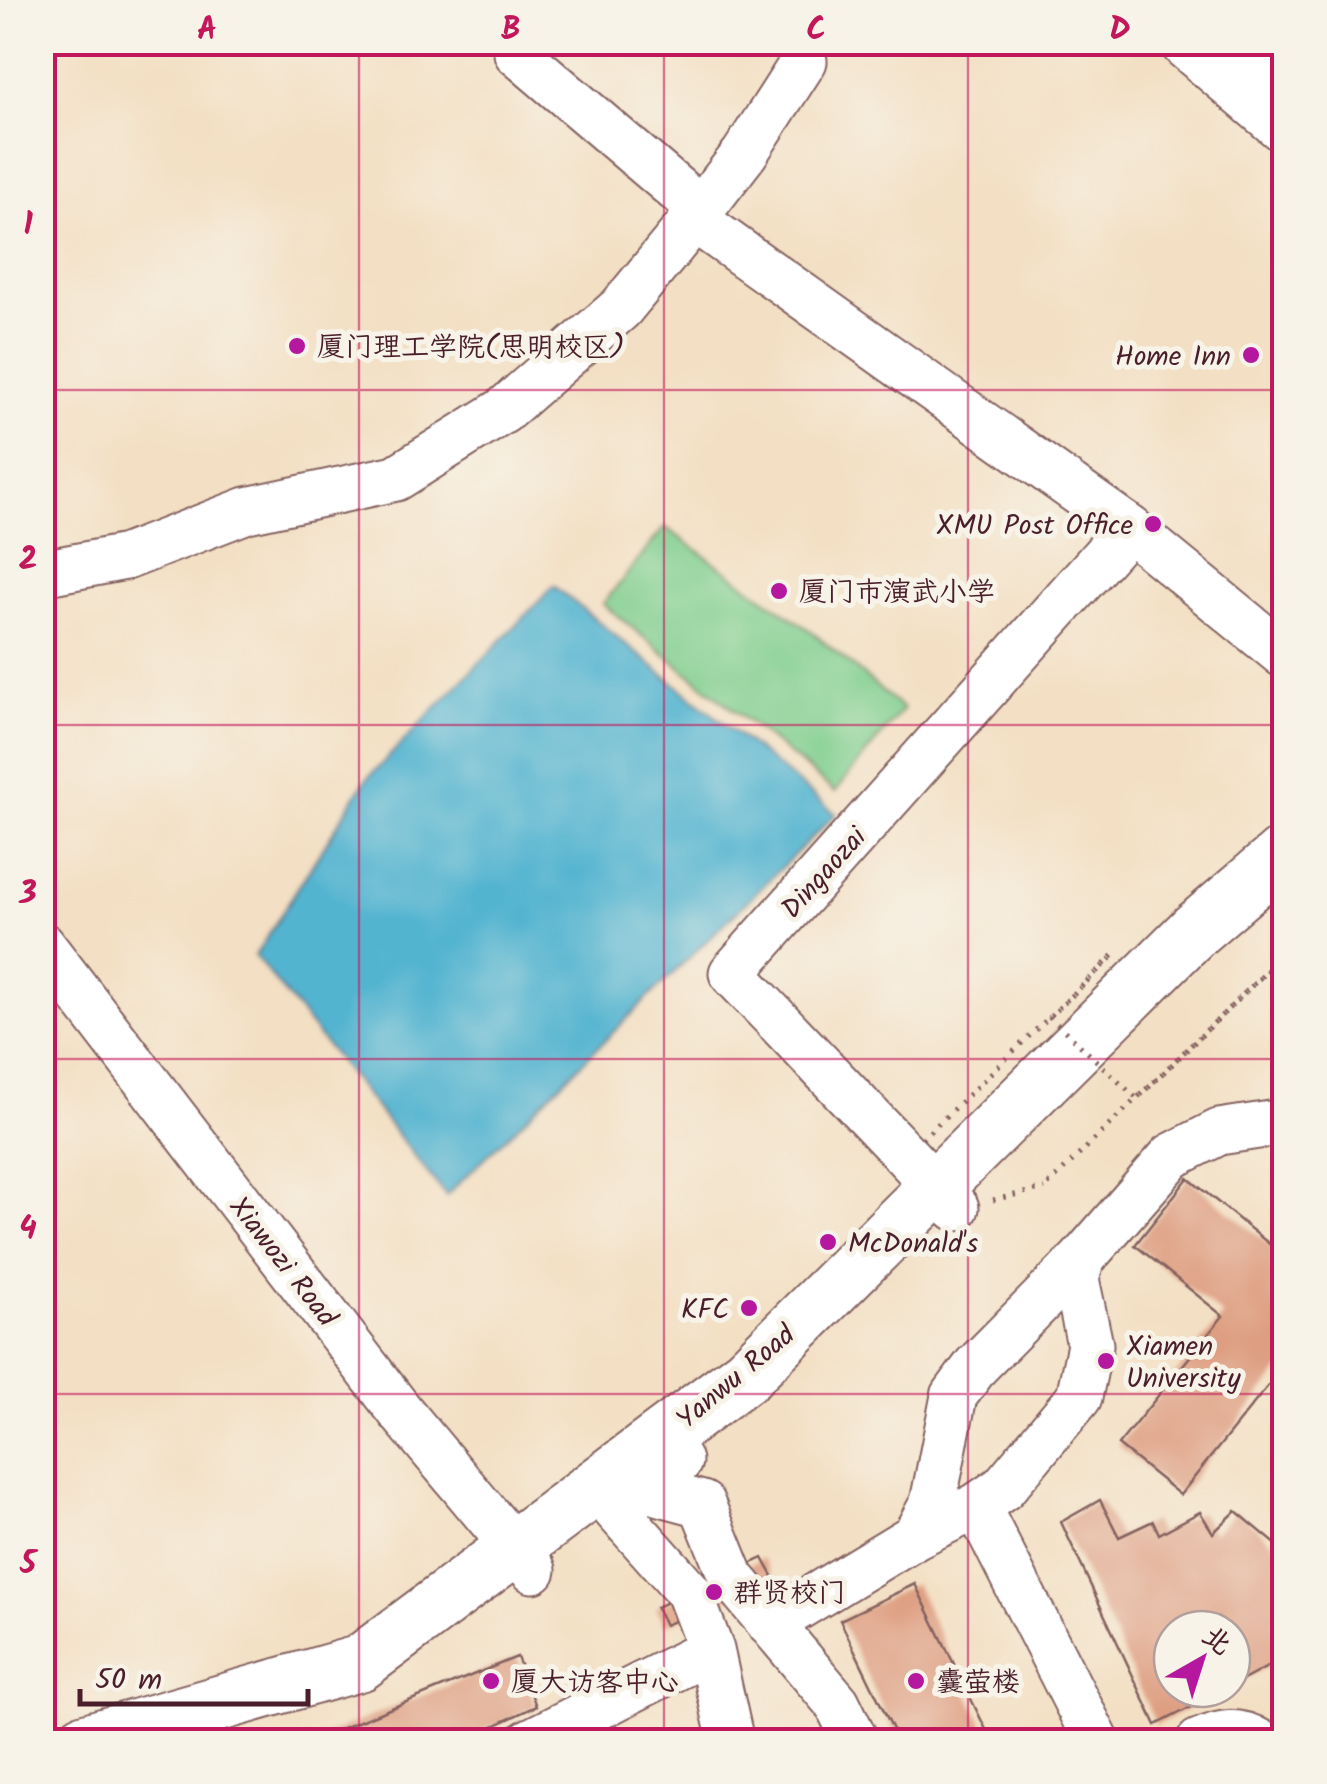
<svg xmlns="http://www.w3.org/2000/svg" width="1327" height="1784" font-family="Kalam,'LXGW WenKai TC',sans-serif">
<rect width="100%" height="100%" fill="#f7f3e8"/>
<filter id="ink" filterUnits="userSpaceOnUse"><feTurbulence type="fractalNoise" baseFrequency=".01" numOctaves="2"/><feDisplacementMap in="SourceGraphic" scale="20" xChannelSelector="R" yChannelSelector="G"/><feConvolveMatrix kernelMatrix="1 2 1 2 8 2 1 2 1" color-interpolation-filters="sRGB"/></filter>
<filter id="wash" filterUnits="userSpaceOnUse"><feTurbulence type="fractalNoise" baseFrequency=".0048" numOctaves="4" result="noise"/><feDisplacementMap in="SourceGraphic" scale="40" xChannelSelector="R" yChannelSelector="G"/><feGaussianBlur stdDeviation="2.25" result="paint"/><feColorMatrix in="noise" values="0 0 0 0 0 0 0 0 0 0 0 0 0 0 0 0 0 1.4 0 .05"/><feComposite in="paint" operator="in"/></filter>
<g filter="url(#wash)">
<rect width="100%" height="100%" fill="#f3dfc3"/>
<path fill="#7fce8e" stroke="#64765c" stroke-width="2.5" d="M665,527l147,105 91,77 -68,83 -232,-188z"/>
<path fill="#52b4d0" stroke="#4e6a7e" stroke-width="2.5" d="M554,586l282,228 -390,382 -191,-240 110,-175z"/>
<g id="blocks">
<path fill="#de9e81" d="M1188,1178l96,78v110l-104,129 -62,-50 105,-129 -88,-71z
M1100,1500l19,37 34,-16 6,13 41,-22 13,21 23,-22 48,40v107l-52,28v-57h-60v60h54l-70,36 -95,-203z
M763,1558l11,20 -109,47 -9,-18z
M915,1584l77,158h-93l-59,-122z
M517,1657l19,49 -77,36h-151z"/>
</g>
</g>
<g filter="url(#ink)">
<use href="#blocks" fill-opacity="0" stroke="#856260" stroke-width="2.5"/>
<g fill="none" stroke-linecap="round" stroke-linejoin="round">
<defs>
<path id="minor" d="M517,53l184,157
M694,219l51,-66 59,-92
M42,573l84,-16 121,-47 149,-32 107,-67 118,-103 73,-89 435,309 155,127
M42,945l358,466 133,159
M956,1208l-224,-235 397,-445
M679,1461l-29,29 52,14 30,74 105,125 19,39
M977,1506l120,236
M615,1509l74,83 22,58 20,92
M915,1536l62,-30 26,-18 76,-91 11,-52 -14,-66 5,-19
M770,1624l145,-88 18,-33 21,-107 22,-30 105,-106 91,-104 47,-24 65,-10
M529,1742l182,-92
M1199,1742c22,-10 38,-13 60,0"/>
<path id="major" d="M1188,42l96,82
M1261,42l23,22
M84,1742l276,-79 387,-289 448,-444 89,-76"/>
</defs>
<use href="#minor" stroke="#856260" stroke-width="49"/>
<use href="#major" stroke="#856260" stroke-width="59"/>
<path stroke="#856260" stroke-width="5" stroke-dasharray="2.5 8" stroke-linecap="butt" d="M1268,970l8,-52
M993,1200l52,-12"/>
<use href="#minor" stroke="#fff" stroke-width="45"/>
<use href="#major" stroke="#fff" stroke-width="55"/>
<path stroke="#856260" stroke-width="5" stroke-dasharray="2.5 8" stroke-linecap="butt" d="M922,1139l193,-185 -65,63 87,82 131,-129 -223,218"/>
</g>
</g>
<path fill="none" stroke="#c2185b" stroke-width="2.5" stroke-opacity="0.55" d="M359,42v1700M664,42v1700M968,42v1700M42,390h1242M42,725h1242M42,1059h1242M42,1394h1242"/>
<g fill="#b5179e" stroke="#f7f3e8" stroke-width="4">
<circle cx="297" cy="346" r="10"/>
<circle cx="1251" cy="355" r="10"/>
<circle cx="1153" cy="524" r="10"/>
<circle cx="779" cy="591" r="10"/>
<circle cx="828" cy="1242" r="10"/>
<circle cx="749" cy="1308" r="10"/>
<circle cx="1106" cy="1361" r="10"/>
<circle cx="714" cy="1592" r="10"/>
<circle cx="491" cy="1681" r="10"/>
<circle cx="916" cy="1681" r="10"/>
</g>
<g text-anchor="middle" stroke-width="10" stroke-linejoin="round" paint-order="stroke">
<g font-size="28" fill="#4a1f2b" stroke="#f7f3e8" text-anchor="start">
<text x="317" y="356">厦门理工学院(思明校区)</text>
<text x="1231" y="365" text-anchor="end">Home Inn</text>
<text x="1133" y="534" text-anchor="end">XMU Post Office</text>
<text x="799" y="601">厦门市演武小学</text>
<text x="848" y="1252">McDonald's</text>
<text x="729" y="1318" text-anchor="end">KFC</text>
<text x="1126" y="1355">Xiamen<tspan x="1126" dy="32">University</tspan></text>
<text x="734" y="1602">群贤校门</text>
<text x="511" y="1691">厦大访客中心</text>
<text x="936" y="1691">囊萤楼</text>
</g>
<g font-size="28" fill="#4a1f2b" stroke="#f7f3e8">
<text transform="translate(823 872) rotate(-48)" y="10">Dingaozai</text>
<text transform="translate(284 1261) rotate(52)" y="10">Xiawozi Road</text>
<text transform="translate(735 1376) rotate(-40)" y="10">Yanwu Road</text>
</g>
</g>
<rect width="1327" height="1784" fill="none" stroke="#f7f3e8" stroke-width="110"/>
<g transform="translate(1202 1659) rotate(39)"><circle r="48" fill="#f7f3e8" stroke="#b29e9c" stroke-width="2.5"/>
<path d="M0-8L18 38L0 25L-18 38Z" fill="#b5179e"/>
<text y="-15" font-size="28" font-weight="bold" text-anchor="middle" fill="#4a1f2b">北</text>
</g>
<path d="M80 1689v15h228v-15" fill="none" stroke="#4a1f2b" stroke-width="5"/>
<text x="95" y="1689" font-size="30" fill="#4a1f2b" stroke="#f7f3e8" stroke-width="8" paint-order="stroke">50 m</text>
<rect x="55" y="55" width="1217" height="1674" fill="none" stroke="#c2185b" stroke-width="4"/>
<g font-size="32" text-anchor="middle" font-weight="bold" fill="#c2185b">
<text x="207" y="39">A</text>
<text x="511" y="39">B</text>
<text x="816" y="39">C</text>
<text x="1120" y="39">D</text>
<text x="28" y="234">1</text>
<text x="28" y="569">2</text>
<text x="28" y="903">3</text>
<text x="28" y="1238">4</text>
<text x="28" y="1573">5</text>
</g>
</svg>
